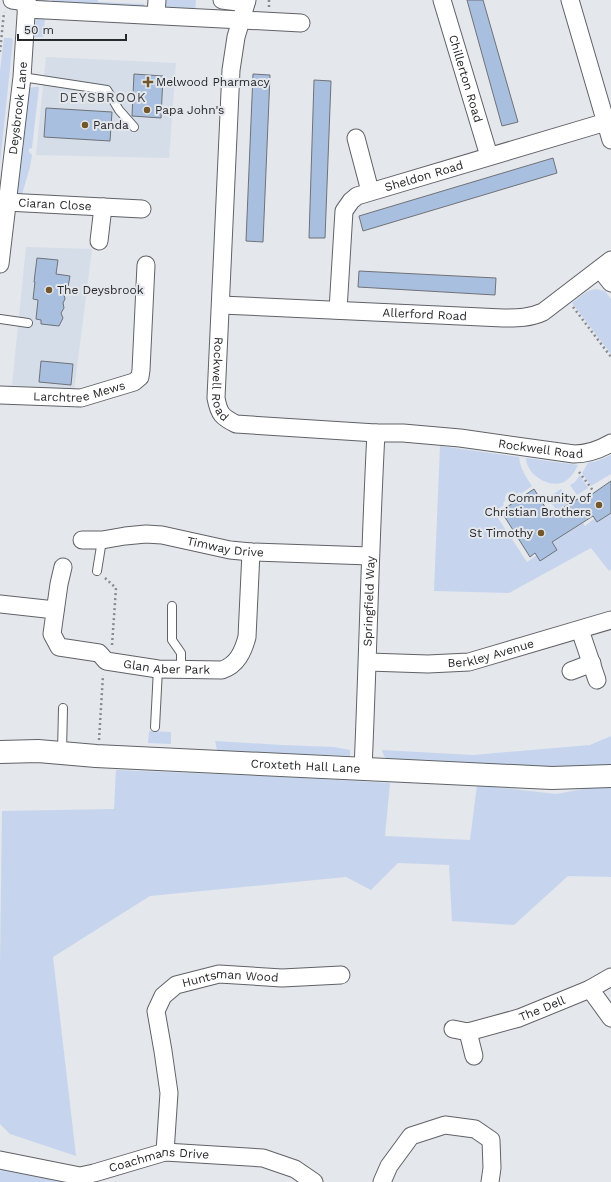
<svg xmlns="http://www.w3.org/2000/svg" width="611" height="1182" font-family="'Work Sans',sans-serif">
<rect width="100%" height="100%" fill="#e4e7ec"/>
<path fill="#d5dde8" d="M46,57l130,6 -7,95 -133,-3z
M26,247l66,2 -18,142 -62,-6z"/>
<path fill="#c6d5ed" d="M38,0h9l-4,37h-9z
M52,0h46v2l46,2 -1,8 -92,-5z
M159,0h37l-1,14 -37,-1z
M4,38h7l2,2 -13,123v-92z
M34,87h5l-7,61 -3,1v3l3,3 -2,12 -9,31 -4,-6 11,-100 2,-4z
M596,289l9,2 6,8v55l-39,-51c8,-6 14,-13 24,-14z
M440,446l79,11c1,11 7,20 13,29l-11,8 -1,-2 -3,2 -4,-3 -6,2 -2,4v4l-2,2 1,2 -10,7 33,50 10,-7 3,5 17,-10 -5,-8 31,-19 2,3 10,-8 3,4 13,-9v56l-2,2 -18,-23 -82,45 -75,-2z
M611,455v19l-20,12 -9,-13 6,-10 9,-2z
M526,458l52,7c-3,6 -7,13 -14,17 -15,7 -38,-8 -38,-24z
M580,475l8,13 -11,7 -7,-10 5,-3z
M561,489l9,15 -9,13 -13,-19z
M149,731l22,1v12l-23,-1z
M611,736v32l-23,2 -200,-10 -4,-4 -2,-6 91,5 117,-10z
M215,741l67,4 52,2 16,3v6l-129,-5 -4,-1z
M116,770l151,6 123,7 -5,53 85,4 7,-55 79,9 55,-10v93l-43,-1 -54,49 -62,-4 -3,-56 -51,-2 -27,27 -25,-13 -196,19 -97,61 23,199 -66,-22 -10,-10v-161l2,-152 112,-2z
M3,1168l74,14h-77v-11z"/>
<path fill="#a9bfe0" stroke="#6f7277" d="M467,0h16l35,122 -16,4z
M134,74l29,2 -2,42 -29,-2z
M253,74l17,1 -7,167 -17,-1z
M314,80l17,1 -6,157h-16z
M46,108l66,4 -2,29 -66,-4z
M553,158l4,15 -194,58 -4,-15z
M37,258l21,2 -2,14 14,2 -2,11 -6,-1 3,13 -2,4 1,5 -3,5 2,5 -4,8 -18,-2v-4l-5,-1 2,-19 -5,-1 2,-17h-1z
M359,271l137,7 -1,17 -137,-8z
M41,361l32,3 -2,21 -32,-3z
M611,481v32l-14,9 -4,-6 -41,26 5,8 -17,11 -5,-8 -5,4 -29,-46 33,-22 16,26 33,-19 2,3z"/>
<g fill="none" stroke-linecap="round" stroke-linejoin="round">
<defs>
<path id="lane" d="M22,77l85,13 12,20 15,17
M0,319l28,4
M97,571l5,-31
M172,606v34l9,13v17
M155,727l3,-58
M62,752l1,-44"/>
<g id="street">
<path d="M12,0l15,2"/>
<path d="M222,0l24,3"/>
<path id="s1" d="M247,0l-11,37 -5,33 -15,328c3,16 6,19 20,26l140,9h27l57,5 114,16c14,0 25,-4 37,-11"/>
<path id="s2" d="M442,0l47,156"/>
<path d="M570,0l41,140"/>
<path d="M26,9l275,14"/>
<path d="M156,15l1,-15"/>
<path d="M356,138l14,53"/>
<path id="s3" d="M6,202l136,7"/>
<path d="M99,241l4,-34"/>
<path id="s4" d="M0,264l22,-187 5,-77"/>
<path d="M600,269l11,14"/>
<path id="s5" d="M221,305l282,13c15,0 27,0 40,-6l68,-52"/>
<path id="s6" d="M338,310l6,-99 7,-10 6,-5 249,-74"/>
<path id="s7" d="M0,395l81,3 53,-16 6,-5 1,-7 5,-105"/>
<path id="s8" d="M82,540h20l23,-4 21,-2 16,1 68,15 21,2 119,4"/>
<path id="s9" d="M63,567l-4,17 -7,50 7,13 40,6 7,8 52,8 64,1c15,-5 21,-18 25,-33l4,-85"/>
<path d="M0,604l55,6"/>
<path d="M580,630l17,50"/>
<path id="s10" d="M368,662l60,2 41,-2 142,-42"/>
<path d="M571,671l21,-8"/>
<path id="s11" d="M363,769c5,-112 7,-224 13,-336"/>
<path d="M590,989l21,29"/>
<path id="s12" d="M453,1029l15,3 51,-14 71,-29 21,-12"/>
<path d="M468,1032l6,24"/>
<path id="s13" d="M165,1152l4,-59 -6,-42 -7,-40 7,-15 13,-11 43,-11 63,4 59,-3"/>
<path id="s14" d="M0,1160l80,16 14,-3 71,-21 98,6 32,11 19,13"/>
<path d="M382,1182l7,-16 22,-30 34,-11 30,4 16,11 1,28 -2,14"/>
</g>
<g id="secondary">
<path id="s15" d="M0,752l38,-1 58,5 456,22 59,-2"/>
</g>
</defs>
<use href="#lane" stroke="#5f6266" stroke-width="10"/>
<use href="#street" stroke="#5f6266" stroke-width="19"/>
<use href="#secondary" stroke="#5f6266" stroke-width="24"/>
<path stroke="#888a8d" stroke-width="2.5" stroke-dasharray="2 3" stroke-linecap="butt" d="M269,7v-7
M0,52l4,-40
M573,307l38,50
M579,472l15,20
M105,578l11,10 -4,57
M99,740l4,-65"/>
<use href="#lane" stroke="#fff" stroke-width="8"/>
<use href="#street" stroke="#fff" stroke-width="17"/>
<use href="#secondary" stroke="#fff" stroke-width="22"/>
</g>
<g fill="#715729" stroke="#e4e7ec" stroke-width="1.5">
<path d="M146 76h4v4h4v4h-4v4h-4v-4h-4v-4h4z"/>
<circle cx="147" cy="110" r="4"/>
<circle cx="85" cy="125" r="4"/>
<circle cx="49" cy="290" r="4"/>
<circle cx="599" cy="505" r="4"/>
<circle cx="541" cy="533" r="4"/>
</g>
<g text-anchor="middle" stroke-width="4" stroke-linejoin="round" paint-order="stroke">
<g font-size="12" fill="#27282a" stroke="#e4e7ec">
<text dy="4" stroke="none"><textPath href="#s2" startOffset="82">Chillerton Road</textPath></text>
<text dy="4" stroke="none"><textPath href="#s4" startOffset="157">Deysbrook Lane</textPath></text>
<text dy="4" stroke="none"><textPath href="#s6" startOffset="189">Sheldon Road</textPath></text>
<text dy="4" stroke="none"><textPath href="#s3" startOffset="49">Ciaran Close</textPath></text>
<text dy="4" stroke="none"><textPath href="#s5" startOffset="204">Allerford Road</textPath></text>
<text dy="4" stroke="none"><textPath href="#s1" startOffset="382">Rockwell Road</textPath></text>
<text dy="4" stroke="none"><textPath href="#s7" startOffset="80">Larchtree Mews</textPath></text>
<text dy="4" stroke="none"><textPath href="#s1" startOffset="741">Rockwell Road</textPath></text>
<text dy="4" stroke="none"><textPath href="#s8" startOffset="145">Timway Drive</textPath></text>
<text dy="4" stroke="none"><textPath href="#s11" startOffset="168">Springfield Way</textPath></text>
<text dy="4" stroke="none"><textPath href="#s10" startOffset="124">Berkley Avenue</textPath></text>
<text dy="4" stroke="none"><textPath href="#s9" startOffset="195">Glan Aber Park</textPath></text>
<text dy="4" stroke="none"><textPath href="#s15" startOffset="306">Croxteth Hall Lane</textPath></text>
<text dy="4" stroke="none"><textPath href="#s13" startOffset="231">Huntsman Wood</textPath></text>
<text dy="4" stroke="none"><textPath href="#s12" startOffset="93">The Dell</textPath></text>
<text dy="4" stroke="none"><textPath href="#s14" startOffset="163">Coachmans Drive</textPath></text>
</g>
<g font-size="12" fill="#27282a" stroke="#e4e7ec" text-anchor="start">
<text x="156" y="86">Melwood Pharmacy</text>
<text x="155" y="114">Papa John's</text>
<text x="93" y="129">Panda</text>
<text x="57" y="294">The Deysbrook</text>
<text x="591" y="502" text-anchor="end">Community of<tspan x="591" dy="14">Christian Brothers</tspan></text>
<text x="533" y="537" text-anchor="end">St Timothy</text>
</g>
<g font-size="13" letter-spacing="1" fill="#424549" stroke="#e4e7ec">
<text x="103" y="102">DEYSBROOK</text>
</g>
</g>
<path d="M18 34v6h108v-6" fill="none" stroke="#27282a" stroke-width="2"/>
<text x="24" y="34" font-size="12" fill="#27282a" stroke="#e4e7ec" stroke-width="3" paint-order="stroke">50 m</text>
</svg>
